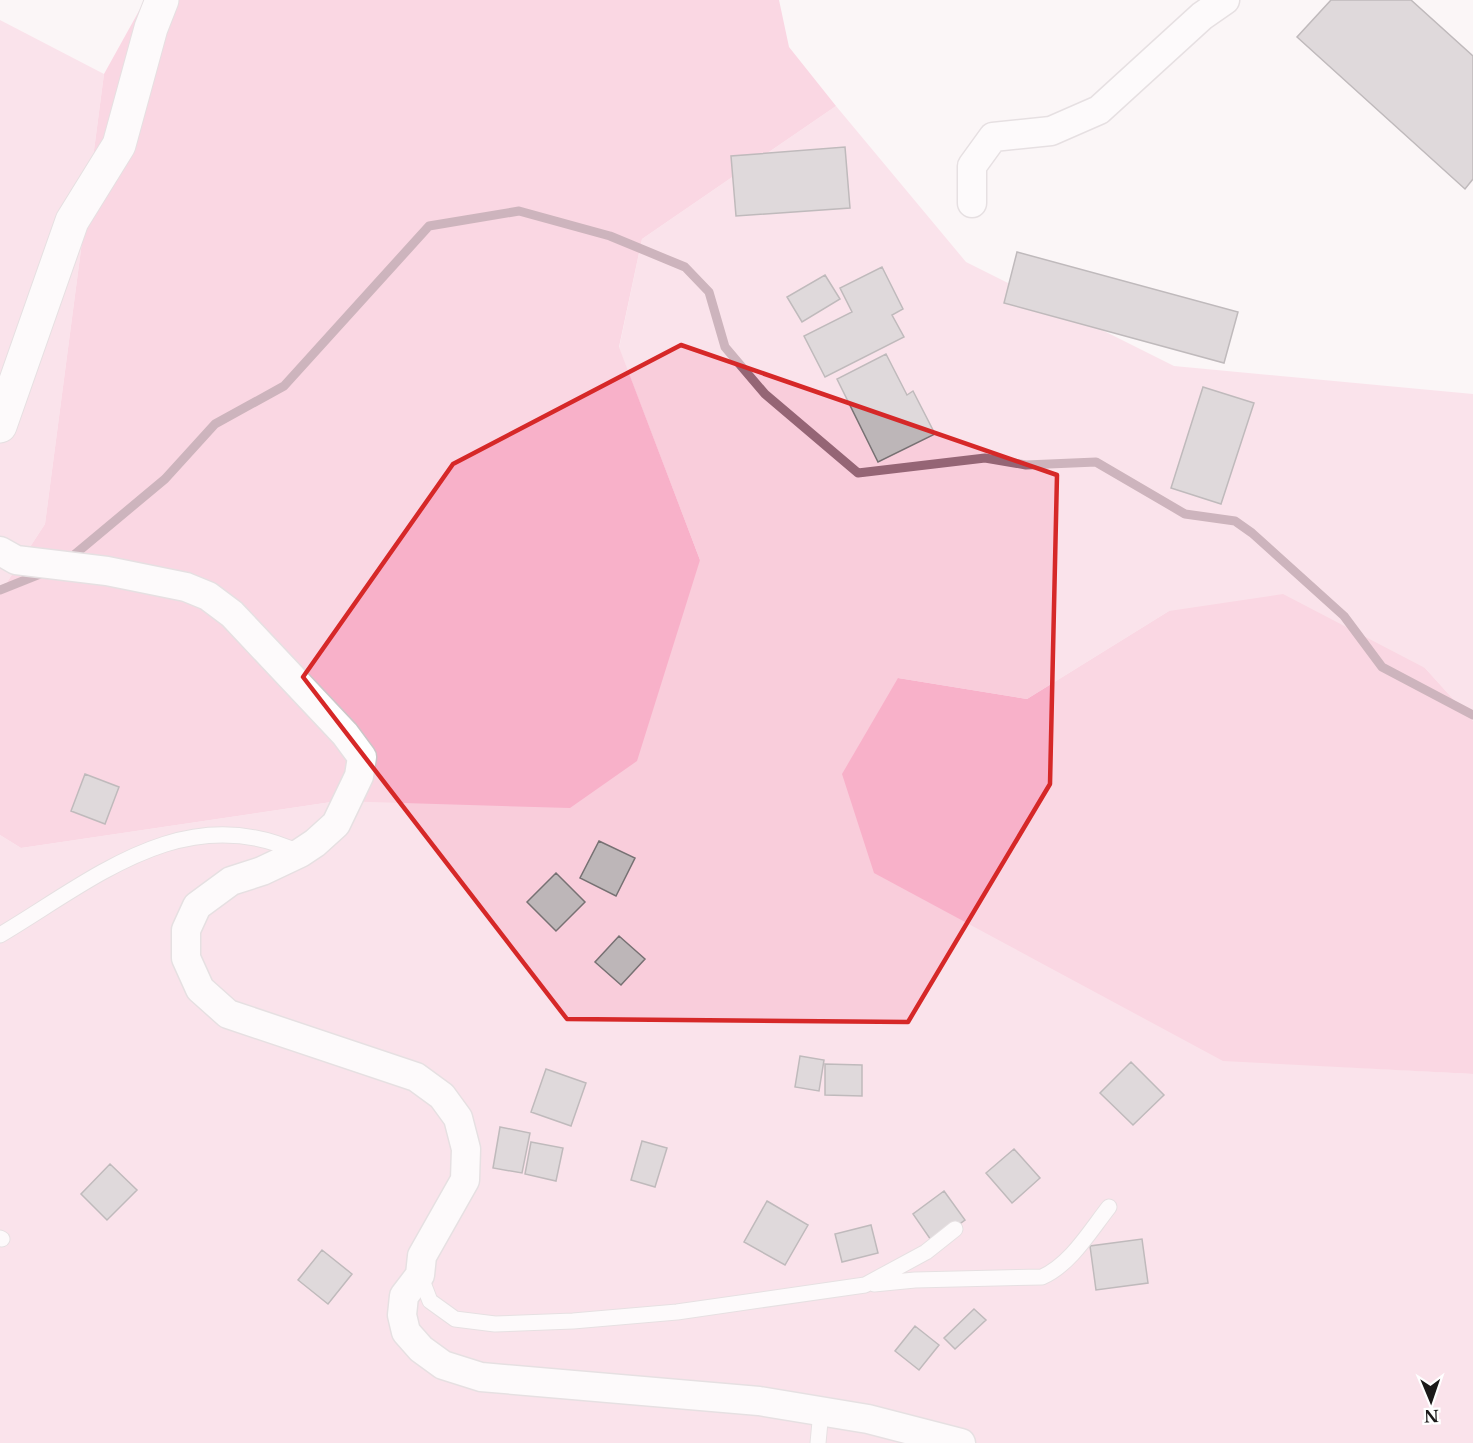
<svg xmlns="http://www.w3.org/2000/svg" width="1473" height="1443" font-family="'Libre Baskerville',serif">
<rect width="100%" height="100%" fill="#fbf5f7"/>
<path fill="#f9cddb" d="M0,20l104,54 -59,450 -45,69z
M836,106l130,156 208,104 299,28v327l-48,-53 -256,-57 -142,88 -129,-21 325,382 250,14v369h-1473v-608l21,13 317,-47 362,-241 -81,-212 23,-109z"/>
<path fill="#f8b1c9" d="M145,0h634l10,47 47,59 -194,133 -23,108 81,213 -63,201 -67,47 -232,-7 -317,47 -21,-13v-242l45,-69 59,-450z
M1283,594l142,74 48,53v353l-250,-13 -349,-188 -32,-99 56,-96 129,21 142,-88z"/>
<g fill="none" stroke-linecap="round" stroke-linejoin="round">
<path stroke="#956575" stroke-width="9" d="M68,560l97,-81 50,-55 69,-38 145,-160 90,-15 91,25 75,31 24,25 16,55 40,47 93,79 127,-15 41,7 70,-3 89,52 50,7 17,12 92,83 38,51 91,48
M0,590l45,-18"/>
</g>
<path fill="#bdb6b8" stroke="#777173" stroke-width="1.5" d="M1331,0h80l62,56v123l-8,10 -168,-152z
M845,147l5,61 -114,8 -5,-60z
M1017,252l221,60 -14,51 -220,-60z
M882,267l21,42 -11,6 12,22 -79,40 -21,-41 48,-24 -12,-24z
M825,275l15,24 -38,23 -15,-25z
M886,354l21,41 6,-4 22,43 -57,28 -41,-83z
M1203,387l51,16 -33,101 -50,-16z
M85,774l34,13 -14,37 -34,-13z
M599,841l36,17 -19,38 -36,-18z
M556,873l29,29 -29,29 -29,-29z
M619,936l26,23 -24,26 -26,-23z
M800,1056l24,4 -5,31 -24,-4z
M1131,1062l33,33 -31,30 -33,-32z
M825,1064l37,1v31l-37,-1z
M546,1069l40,14 -15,43 -40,-14z
M500,1127l30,6 -8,40 -29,-5z
M642,1141l25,7 -12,39 -24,-7z
M531,1142l32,6 -7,33 -31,-7z
M1014,1149l26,29 -28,25 -26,-30z
M110,1164l27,26 -30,30 -26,-26z
M944,1191l21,29 -32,23 -20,-29z
M767,1201l41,24 -23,40 -41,-23z
M871,1225l7,28 -36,9 -7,-28z
M1142,1239l6,44 -52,7 -6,-44z
M322,1250l30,24 -24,30 -30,-24z
M974,1309l12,11 -31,29 -11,-11z
M915,1326l24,19 -20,25 -24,-19z"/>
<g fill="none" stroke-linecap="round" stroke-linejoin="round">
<defs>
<path id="lane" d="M0,935c94,-56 186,-137 300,-82
M0,1238l2,1
M420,1275l10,26 25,18 40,5 78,-3 104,-9 188,-27 61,-33 29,-23
M874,1284l41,-4 127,-3c29,-13 48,-46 67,-70
M818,1443l3,-32"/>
<path id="street" d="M972,203v-37l21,-29 58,-6 48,-21 103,-94 23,-16
M0,551l16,9 91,11 79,16 22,9 24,18 113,120 17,23 -3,19 -23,48 -21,19 -15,10 -38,18 -31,10 -34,25 -11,24v28l14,31 28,25 188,63 26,19 16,22 8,31 -1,31 -43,76 -2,19 -16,21 -2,19 4,17 15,17 22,16 38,12 278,24 109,18 93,24"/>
<path id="secondary" d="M0,426l72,-205 47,-76 32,-117 11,-28"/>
</defs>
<use href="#lane" stroke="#cdc6c8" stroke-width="17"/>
<use href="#street" stroke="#cdc6c8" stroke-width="31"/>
<use href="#secondary" stroke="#cdc6c8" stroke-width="35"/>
<use href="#lane" stroke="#fff" stroke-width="15"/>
<use href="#street" stroke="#fff" stroke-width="28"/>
<use href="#secondary" stroke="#fff" stroke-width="33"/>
</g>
<path d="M0 0H1473V1443H0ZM681,345l376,130 -7,309 -142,238 -341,-3 -264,-342 150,-213z" fill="#fbf5f7" fill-opacity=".55" fill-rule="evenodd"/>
<path fill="none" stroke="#d62828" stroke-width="4.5" stroke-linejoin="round" d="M681,345l376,130 -7,309 -142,238 -341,-3 -264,-342 150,-213z"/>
<g transform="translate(1431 1401) rotate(178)" stroke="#ffffff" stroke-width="4.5" paint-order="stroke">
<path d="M0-4.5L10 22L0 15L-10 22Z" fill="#1b1919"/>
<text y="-9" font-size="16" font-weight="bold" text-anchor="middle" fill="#1b1919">N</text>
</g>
</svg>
